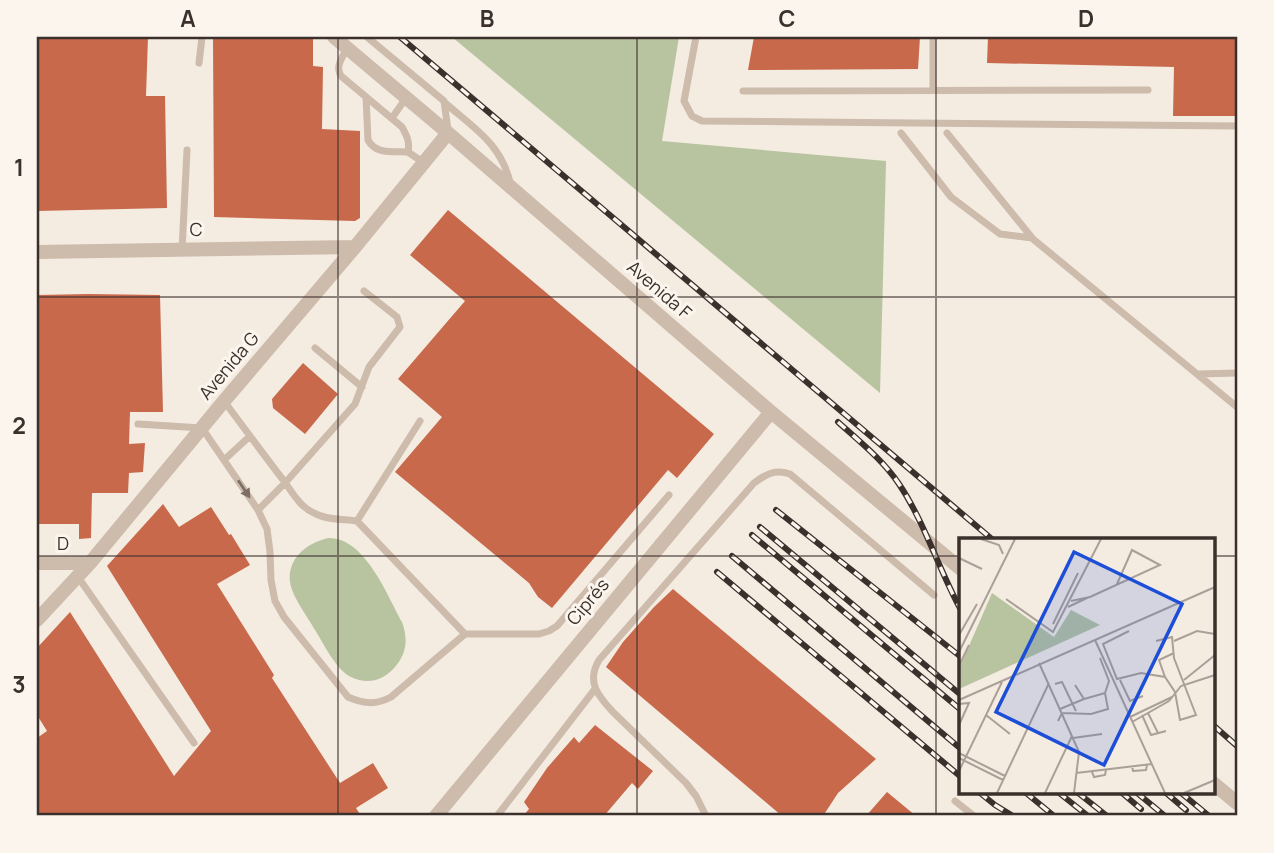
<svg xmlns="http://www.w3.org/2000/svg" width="1274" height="853" font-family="Manrope,sans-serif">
<rect width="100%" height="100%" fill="#f4ebe1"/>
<path fill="#b8c4a0" d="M452,37h227l-17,104 224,20 -6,232z
M329,538c36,0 58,57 73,84 6,17 5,31 -7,45 -12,14 -28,18 -44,10 -15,-7 -27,-33 -36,-47 -7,-13 -23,-33 -25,-48 -3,-24 18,-40 39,-44z"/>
<path fill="#c8694b" d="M37,37h111l-2,59h19l2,112 -130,3z
M213,37h100v29l10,1 -1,62 38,2v87l-5,3 -141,-4z
M754,37h166l-2,32 -170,1z
M988,37h249v79h-64l1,-49 -187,-4z
M448,210l266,224 -37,44 -9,-8 -116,138 -14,-11 -9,-14 -134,-111 47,-55 -44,-38 67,-78 -55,-46z
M89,294l71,1 3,117h-33l-1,32 16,-1 -2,29 -14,1 -1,20h-36l-1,45 -12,1v-15h-42v-229z
M303,363l35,31 -33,40 -32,-26 -1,-9z
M163,504l16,23 32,-20 18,28 2,-1 19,31 -33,19 57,91 -2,3 68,105 33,-20 15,25 -32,20 5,8h-324v-78l10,-7 -10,-16v-67l33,-36 104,164 37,-45 -104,-165z
M673,589l203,170 -38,34 -15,23h-41l-176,-149 17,-25 31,-35z
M595,725l58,46 -15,18 -6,-6 -28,33h-81l6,-7 -5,-7 23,-34 27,-31 5,6z
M887,792l29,24h-50z"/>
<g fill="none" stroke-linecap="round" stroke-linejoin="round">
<path stroke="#cdbbac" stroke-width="7" d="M367,37l77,64 4,29
M696,37l-12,64 8,15 10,5 535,5
M347,48c-5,10 -12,19 -6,28l61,51c5,9 8,15 6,25l16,11
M199,63l3,-26
M933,90v-53
M743,91l405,-1
M366,97l2,43c8,15 25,11 40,12
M444,102c31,27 58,42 67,84
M392,118l14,-20
M901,133l50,64 49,37 32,4
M947,133l86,106 204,168
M182,250l5,-100
M315,348l47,39
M1198,374l39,-1
M224,401c20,27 40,54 60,80 8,11 16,26 30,32 12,7 29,6 43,8
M138,424l64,4 56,82 9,19 3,23 1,28 4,21 9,16 64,80c16,7 28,8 43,0l74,-63 -108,-113 63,-100
M224,460l26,-24
M258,510l27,-27 70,-79 14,-37 31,-40 -3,-10 -33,-26
M78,577l116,166
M465,634h74l10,-3 8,-5 112,-131
M955,801l19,15
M497,816l98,-127
M706,816l-10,-20 -10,-13 -73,-71c-15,-16 -27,-30 -14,-52l155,-177c12,-9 21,-14 36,-9l144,121"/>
<path stroke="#cdbbac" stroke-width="14" d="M334,37l114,96 323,279 190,157
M37,252l318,-5
M37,563h53
M37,620l53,-57 134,-162 131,-154 93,-114
M1213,783l24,20
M436,816l335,-404"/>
<defs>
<path id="rail" d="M400,37l593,503
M838,422c21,19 45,38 61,62 25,37 40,86 62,126
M776,510l185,147
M760,527l201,168
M752,535l209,175
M732,556l229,193
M717,572l244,205
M1213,725l24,21
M979,792l16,13 18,11
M1025,792l29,24
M1058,792l30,24
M1077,792l30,24
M1121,792l20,17
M1136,792l29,24
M1165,792l21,18
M1180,792l29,24"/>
</defs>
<use href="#rail" stroke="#3b302b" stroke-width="6"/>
<use href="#rail" stroke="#fbf5ee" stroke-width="3.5" stroke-dasharray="10" stroke-linecap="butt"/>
</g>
<defs><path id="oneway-solid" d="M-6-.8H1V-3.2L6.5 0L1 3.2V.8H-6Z" transform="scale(1.75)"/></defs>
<use fill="#7d6f65" href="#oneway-solid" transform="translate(244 489) rotate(56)"/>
<path fill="none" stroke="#3b302b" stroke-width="2" stroke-opacity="0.55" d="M338,37v779M637,37v779M936,37v779M37,297h1200M37,556h924M1213,556h24"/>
<g text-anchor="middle" stroke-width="6" stroke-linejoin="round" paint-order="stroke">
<g font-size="18" fill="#3b302b" stroke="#fbf5ee">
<text transform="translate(196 230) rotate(-1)" y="6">C</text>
<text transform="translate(659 290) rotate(41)" y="6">Avenida F</text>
<text transform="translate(229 366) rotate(-50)" y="6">Avenida G</text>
<text x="63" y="550">D</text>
<text transform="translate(588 602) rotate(-50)" y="6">Ciprés</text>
</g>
</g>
<g transform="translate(959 538)">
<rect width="256" height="256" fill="#f4ebe1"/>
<path d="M33,55l62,44 17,-27 29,15 -141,64v-20z" fill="#b8c4a0"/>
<path fill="none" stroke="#aaa098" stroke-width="2" d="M22,1l18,6 4,9M0,20l23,11M47,61l47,33 48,-93M112,63l19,-4 70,-32 -28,-15 -15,34M109,69l21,-10M94,86l25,-51M170,93l-26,13 14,35 24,-6 24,4 10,15 5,28 16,-5 -22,-57 -2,-21 -16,4M0,97l18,-31M136,102l70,153M215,103l23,-10 18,3M0,114l56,-113M141,120l9,23 -4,12M80,125l40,89 -5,41M0,128l10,-21M206,139l-6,-17 15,-7M161,142l10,21 13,-5M225,142l31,-25M96,146l7,-2 14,29M0,162l256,-113M0,166l10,-1 -10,22M101,171l24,-10M189,175l10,20M27,177l24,19M183,177l9,20 15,-4M171,179l42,-20M99,183l4,-8 29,1 17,-5 -3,-16 -21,6 -9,-14M173,184l37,-21 12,-15 34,-11M114,200l29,-4M0,215l46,23M0,220l44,22M173,228l1,5 13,-1 1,-5M0,233l43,-89M133,234l2,5 11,-2 1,-5M117,235l76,-9M38,255l52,-110M86,255l27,-57M225,255l31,-13"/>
<path fill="#1d4ed8" fill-opacity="0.15" stroke="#1d4ed8" stroke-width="3.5" d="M115,14l108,52 -78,161 -108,-53z"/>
<rect width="256" height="256" fill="none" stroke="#3b302b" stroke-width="3.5"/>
</g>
<rect width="1274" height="853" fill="none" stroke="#fbf5ee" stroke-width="77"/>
<rect x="38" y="38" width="1198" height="776" fill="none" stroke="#3b302b" stroke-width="2.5"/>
<g font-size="23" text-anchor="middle" font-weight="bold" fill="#3b302b">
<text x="188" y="27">A</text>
<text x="487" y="27">B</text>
<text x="787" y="27">C</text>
<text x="1086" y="27">D</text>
<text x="19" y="176">1</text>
<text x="19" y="434">2</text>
<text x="19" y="693">3</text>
</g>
</svg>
